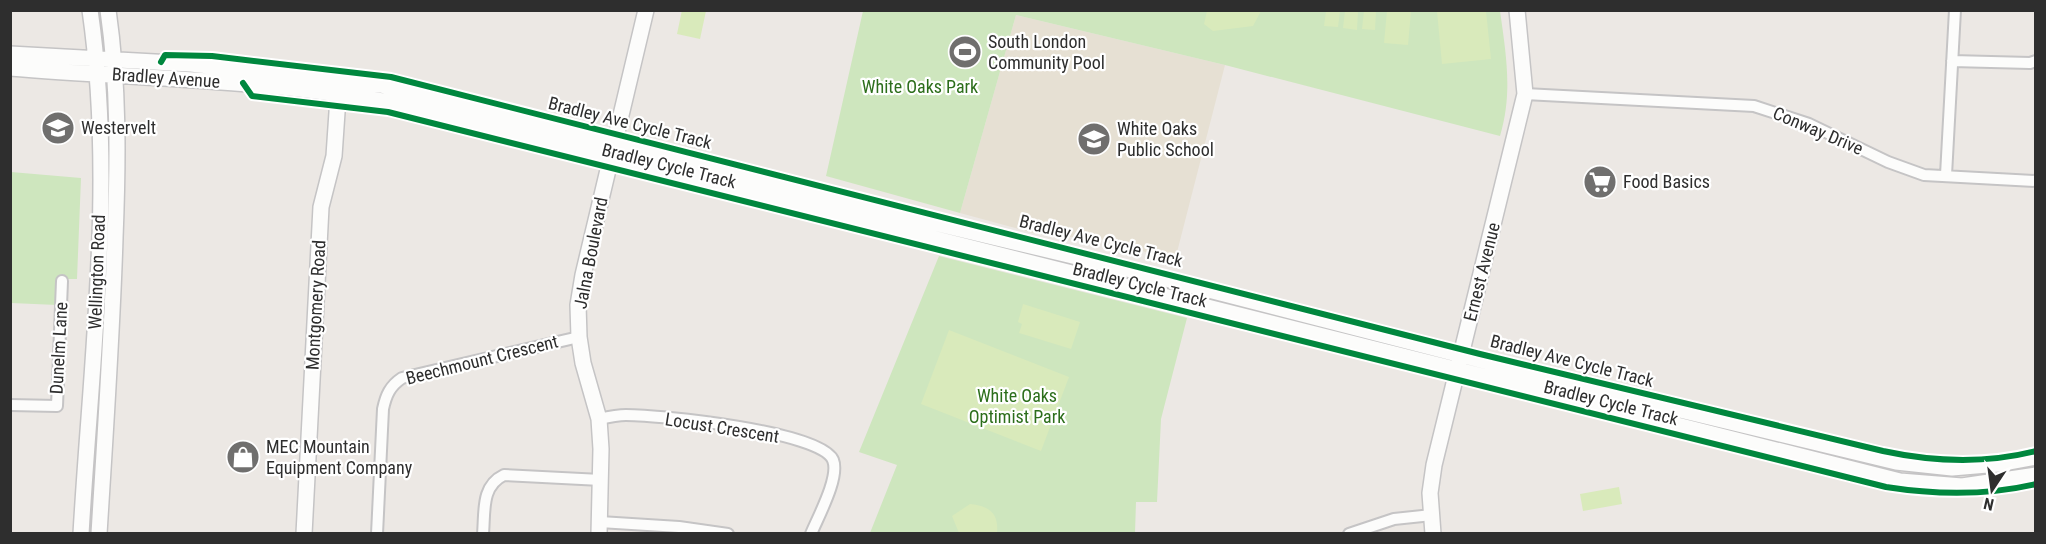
<svg xmlns="http://www.w3.org/2000/svg" width="2046" height="544" font-family="'Roboto Condensed',sans-serif">
<defs>
<pattern id="grass-dots" width="8" height="8" patternUnits="userSpaceOnUse" patternTransform="scale(1.5)"><rect width="8" height="8" fill="#cee6be"/><path d="M2 2h.1M6 6h.1" fill="none" stroke="#b1c6a4" stroke-width="1.8" stroke-linecap="round"/></pattern>
</defs>
<rect width="100%" height="100%" fill="#ece8e4"/>
<path fill="#e6e0d3" d="M1016,15l209,50 -51,199 -55,-23 -82,-7 -77,-21z"/>
<path fill="url(#grass-dots)" d="M1017,248l263,67 -264,-61 -3,-3z"/>
<path fill="#cee6be" d="M863,11h637c6,43 13,82 0,125l-275,-71 -209,-50 -56,198 -134,-37z
M11,172l70,6 -4,101h-20v26l-46,-2z
M939,256l248,62 -26,101 -4,83h-21l-1,31h-265l27,-68 -38,-13z"/>
<path fill="#d9eabb" d="M682,10l24,1 -6,28 -23,-5z
M1207,11v-1l54,1 -8,15 -40,5 -9,-7z
M1326,11h14l-2,16 -14,-1z
M1345,11h13l-1,19 -14,-2z
M1364,11h12l-1,19 -13,-1z
M1387,11h24l-3,34 -24,-2z
M1437,11h49l5,48 -49,5z
M1023,304l57,18 -9,27 -52,-16 3,-9 -4,-2z
M949,330l120,47 -28,74 -120,-47z
M1619,487l3,17 -39,7 -3,-17z
M970,504c19,2 29,9 27,29h-38l-7,-17z"/>
<g fill="none" stroke-linecap="round" stroke-linejoin="round">
<defs>
<path id="street" d="M1952,61l78,2 6,-2
M1525,94l229,12 55,18 79,38 36,13 112,6
M1946,175l9,-165
M10,405l47,1 5,-125
M599,419c9,-2 18,-4 27,-4 33,0 195,16 207,45 7,17 -15,57 -22,74
M600,522l79,5 49,7
M377,534l6,-125c3,-14 7,-23 19,-31l177,-41
M483,534c2,-23 -2,-48 21,-59l97,5
M1349,534l45,-15 38,-4"/>
<path id="secondary" d="M10,54l181,10 190,21 378,96 368,88 458,118 311,75 56,6 47,-4 37,-7
M10,68c130,11 261,11 389,36l1501,377 62,5 74,-11
M81,534c10,-174 34,-351 9,-524
M99,534c6,-99 13,-197 16,-296 3,-76 4,-152 -7,-228
M304,534l17,-327 13,-51 5,-73
M599,534l2,-85 -2,-30 -16,-56 -4,-26 -1,-32 5,-30 63,-265
M1433,534l-3,-41 4,-28 91,-371 -8,-84"/>
</defs>
<use href="#street" stroke="#c5c4c5" stroke-width="14"/>
<use href="#secondary" stroke="#c5c4c5" stroke-width="18"/>
<use href="#street" stroke="#fcfcfb" stroke-width="10"/>
<use href="#secondary" stroke="#fcfcfb" stroke-width="15"/>
<defs>
<path id="cycleway" d="M161,62l4,-7 47,1 179,21 1089,277 403,97c51,11 102,13 153,0
M243,83l9,13 136,16 1498,375c51,8 99,9 150,-3"/>
</defs>
<use href="#cycleway" stroke="#fff" stroke-width="10"/>
<use href="#cycleway" stroke="#00873e" stroke-width="6"/>
</g>
<defs>
<symbol id="stadium-disc" viewBox="-11 -11 22 22"><circle r="9.5" fill="#706f6e" stroke="#fff"/><path d="M0-5a6.5 5 0 1 0 0 10a6.5 5 0 1 0 0-10ZM-3.5-1.8h7v3.6h-7Z" fill="#fff"/></symbol>
<symbol id="university-disc" viewBox="-11 -11 22 22"><circle r="9.5" fill="#706f6e" stroke="#fff"/><path d="M0-5L7-2L0 1L-7-2ZM-4 1L0 2.5L4 1V4Q0 6-4 4Z" fill="#fff"/></symbol>
<symbol id="school-disc" viewBox="-11 -11 22 22"><circle r="9.5" fill="#706f6e" stroke="#fff"/><path d="M0-5L7-2L0 1L-7-2ZM-4 1L0 2.5L4 1V4Q0 6-4 4Z" fill="#fff"/></symbol>
<symbol id="supermarket-disc" viewBox="-11 -11 22 22"><circle r="9.5" fill="#706f6e" stroke="#fff"/><path d="M-6-5.5h2.5l.6 2H6L4.5 2H-2.5L-4.4-4H-6ZM-1.5 3.2a1.3 1.3 0 1 0 .1 0ZM3 3.2a1.3 1.3 0 1 0 .1 0Z" fill="#fff"/></symbol>
<symbol id="shop-disc" viewBox="-11 -11 22 22"><circle r="9.5" fill="#706f6e" stroke="#fff"/><path d="M-5-2.5h2.3a2.7 3.5 0 0 1 5.4 0H5L5.5 6h-11ZM-1.5-2.5h3a1.5 2.3 0 0 0-3 0Z" fill="#fff"/></symbol>
</defs>
<g fill-rule="evenodd">
<use href="#stadium-disc" x="946" y="33" width="38" height="38"/>
<use href="#university-disc" x="39" y="109" width="38" height="38"/>
<use href="#school-disc" x="1075" y="120" width="38" height="38"/>
<use href="#supermarket-disc" x="1581" y="163" width="38" height="38"/>
<use href="#shop-disc" x="224" y="438" width="38" height="38"/>
</g>
<g text-anchor="middle" stroke-width="4.5" stroke-linejoin="round" paint-order="stroke">
<g font-size="18" fill="#2e2e2e" stroke="#fff" text-anchor="start">
<text x="988" y="48">South London<tspan x="988" dy="21">Community Pool</tspan></text>
<text x="81" y="134">Westervelt</text>
<text x="1117" y="135">White Oaks<tspan x="1117" dy="21">Public School</tspan></text>
<text x="1623" y="188">Food Basics</text>
<text x="266" y="453">MEC Mountain<tspan x="266" dy="21">Equipment Company</tspan></text>
</g>
<g font-size="18" fill="#2e2e2e" stroke="#fff">
<text transform="translate(166 78) rotate(4)" y="6">Bradley Avenue</text>
<text transform="translate(630 123) rotate(14)" y="6">Bradley Ave Cycle Track</text>
<text transform="translate(1818 131) rotate(23)" y="6">Conway Drive</text>
<text transform="translate(669 166) rotate(14)" y="6">Bradley Cycle Track</text>
<text transform="translate(1101 241) rotate(14)" y="6">Bradley Ave Cycle Track</text>
<text transform="translate(591 253) rotate(-79)" y="6">Jalna Boulevard</text>
<text transform="translate(97 272) rotate(-88)" y="6">Wellington Road</text>
<text transform="translate(1482 272) rotate(-76)" y="6">Ernest Avenue</text>
<text transform="translate(1140 285) rotate(14)" y="6">Bradley Cycle Track</text>
<text transform="translate(316 305) rotate(-87)" y="6">Montgomery Road</text>
<text transform="translate(59 348) rotate(-87)" y="6">Dunelm Lane</text>
<text transform="translate(482 360) rotate(-14)" y="6">Beechmount Crescent</text>
<text transform="translate(1572 361) rotate(14)" y="6">Bradley Ave Cycle Track</text>
<text transform="translate(1611 403) rotate(14)" y="6">Bradley Cycle Track</text>
<text transform="translate(722 428) rotate(9)" y="6">Locust Crescent</text>
</g>
<g font-size="18" fill="#2c6e1b" stroke="#fff">
<text x="920" y="93">White Oaks Park</text>
<text x="1017" y="402">White Oaks<tspan x="1017" dy="21">Optimist Park</tspan></text>
</g>
</g>
<rect width="2046" height="544" fill="none" stroke="#2e2e2e" stroke-width="24"/>
<g transform="translate(1992 490) rotate(193)" stroke="#ffffff" stroke-width="4.5" paint-order="stroke">
<path d="M0-4.5L10 22L0 15L-10 22Z" fill="#2e2e2e"/>
<text y="-9" font-size="16" font-weight="bold" text-anchor="middle" fill="#2e2e2e">N</text>
</g>
</svg>
